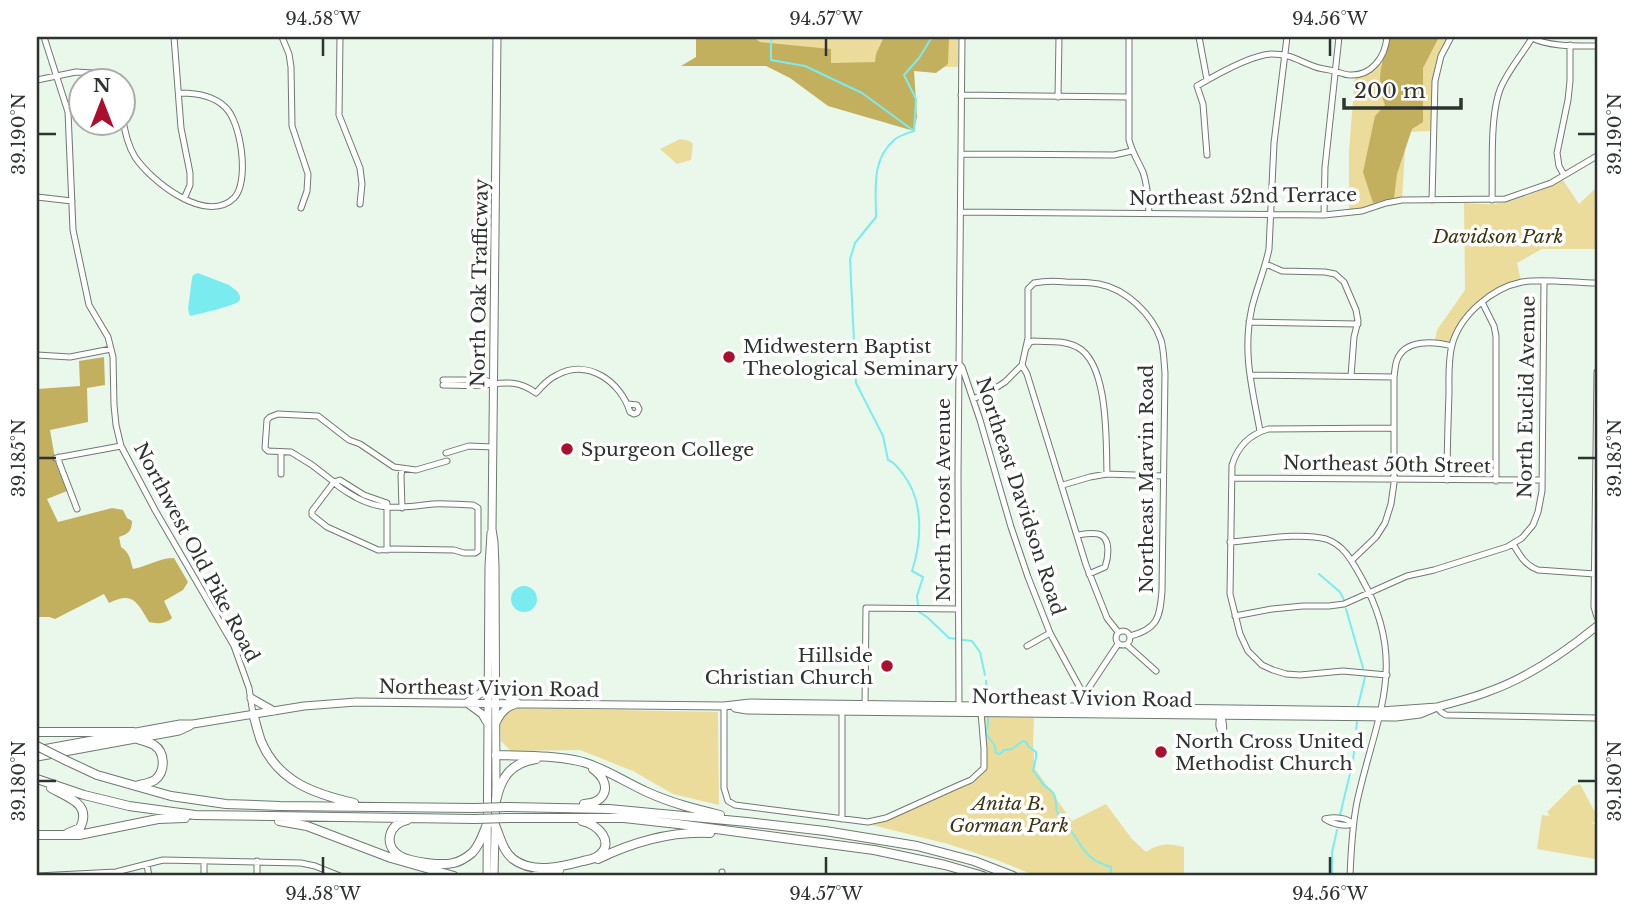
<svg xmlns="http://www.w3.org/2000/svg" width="1634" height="913" font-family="'Libre Baskerville',serif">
<rect width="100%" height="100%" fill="#eaf8eb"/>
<path fill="#ebdc9c" d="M735,37h223v30l-222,-2z
M1387,37h66c-20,29 -19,60 -20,94l-27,1 -4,68 -53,12v-61l6,-76c23,-7 26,-17 32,-38z
M680,139l10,2 3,3 -2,16 -14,4 -17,-15z
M1563,180l16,24 18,-17 -1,62h-54l-25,14 4,18c-38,12 -54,24 -71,61l-15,-2 2,-10 28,-40 -1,-87c9,0 19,2 29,1 25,-3 47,-13 70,-24z
M508,708l210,4 1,93 -46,-11 -40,-23 -53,-21 -69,1 -10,-10 -1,-23z
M985,717l49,1 -1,27 2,24 37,52 34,-17 26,35 14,13c13,-9 24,-9 38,-5v29h-148l-39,-16 -49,-16 -76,-19 18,-6 81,-39 13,-12z
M1580,784l17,32v5l-6,2 6,1v21l-2,14 -58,-10 5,-34 8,1 -3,-4 26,-26z"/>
<path fill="#c3b05f" d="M696,37h57l7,5 71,7v14l44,-1 1,-8 8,-17h65l-1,27 -12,9 -22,-2 3,46 -3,14 -86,-25 -38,-28 -24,-12h-85l15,-9z
M1390,37h49l-16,31v54l-11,7 -15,45 -3,24 -21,5 -10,-31 12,-56 10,-11c-10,-28 -3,-42 5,-68z
M104,357l1,28 -18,3 1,34 -38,8 6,34 11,27 -20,8 11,23 54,-14 11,2 4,8 5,3c0,10 -4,13 -13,16l2,10c9,6 9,12 12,22 15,-3 26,-11 41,-11l14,24 -5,8 -19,11 8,17c-6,6 -16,6 -23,4 -12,-20 -16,-31 -40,-19l-5,-9 -49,25 -6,-2h-12v4v-232l43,-3 -1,-25z"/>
<path fill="#7aecf0" d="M198,273l31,12 8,6 3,5c0,2 0,4 -1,5 -2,4 -43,14 -49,15l-2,-7 4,-31 1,-3z
M511 599a13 13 0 1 1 26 0a13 13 0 1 1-26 0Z"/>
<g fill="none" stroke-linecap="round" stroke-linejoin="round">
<path stroke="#7aecf0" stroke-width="2" d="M771,38v22l34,6 57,27 52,38
M1319,574l21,18 4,8
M918,605l-1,-9 6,-19 -11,-6c10,-31 12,-70 -9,-97 -5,-6 -8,-12 -15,-14l-5,-24 -27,-53 -6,-124 5,-16 21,-26c0,-27 -5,-57 18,-77 6,-5 14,-7 20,-9l2,-32 -12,-24 15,-17 13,-21
M1346,609l17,59
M919,612l8,5 22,21 23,3 8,11 5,23
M986,681l2,22
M1358,706l7,-29
M988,716v9l-2,5v4l9,12 1,7 4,1 4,-4 8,-1 11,-8 3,1 2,4 8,6v6l-3,13c5,4 6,9 11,14 4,4 9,5 11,12 3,12 -2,10 6,22l8,3 2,2 -2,4c15,20 15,31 42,39v6l3,3
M1340,815l13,-54 4,-39
M1332,876v-24l5,-22"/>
<defs>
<path id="minor" d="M44,37l24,75 5,118 16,75 19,32 5,20 1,48 2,20 5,21 34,64 79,136 15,42 4,26
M174,37l7,91 9,45v12l-6,14
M282,37l7,17 2,13 1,59 16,48 -1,17 -6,17
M340,37l-1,78 21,53 2,16 -2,20
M1129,37v103c3,12 9,21 14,32 5,14 5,28 6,41
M1199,37l8,43
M1531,37c15,10 48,9 66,9
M37,80l39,-8 17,1 22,6v1
M961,95l168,2
M1058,97l1,-60
M122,116c3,14 5,28 13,41 16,24 71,68 99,41 16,-16 7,-77 -9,-91 -12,-12 -29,-14 -45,-14
M961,154l153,1 18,-4
M1207,155l-4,-51 -6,-18c17,-10 55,-31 74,-32 19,0 26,6 42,12 6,3 14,3 21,5 5,1 10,4 16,4 22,1 35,-18 37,-38
M1564,175l-5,-9 -2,-13 11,-53 2,-19v-36
M37,197l35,4
M1432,200l3,-119 6,-25 10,-19
M1492,200c1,-32 -3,-88 10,-115 8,-17 21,-32 30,-47
M961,212l363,3 38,-4 24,-8 16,-3 103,-1 46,-16 46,-27
M1324,215l1,-48 14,-130
M1266,264l16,7 43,1 10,2 9,8 12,28 2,11 -4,16 -3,39
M1482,302l12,24 2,10v145
M1249,322l109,2
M1027,347l3,-5 4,-1c14,1 30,-1 43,6 32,16 29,96 30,127
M37,355l33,2 41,-8
M959,364l3,3 18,53 31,107 17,50 22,56 36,66 1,11
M1022,365l5,9 59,191 21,53 11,14
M1597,372l-3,235 3,10
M1250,375l144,2
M443,380h41l10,3
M443,385c13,0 27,1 40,0 20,-2 34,-6 53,8 6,-7 12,-14 21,-18 31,-17 64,7 73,37l4,2 3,-1 2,-4 -2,-4 -9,-1
M973,399l18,-8 14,-9 17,-17 6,-27v-49l6,-6c10,-2 21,-2 32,-1 11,0 22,0 33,2 27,5 53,30 62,56 3,10 3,23 4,33l-3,218c-2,26 -4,38 -32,45
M1260,431c-8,-44 -18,-79 -8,-124 5,-20 13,-38 17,-58l5,-106 13,-106
M446,453l23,-7 24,1
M59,457v5l18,47
M56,458l65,-12
M281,474v-22
M1232,478l310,2
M1447,480c0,-29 1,-58 2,-87 0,-16 -1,-32 3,-48 8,-30 40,-57 70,-63 21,-4 52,1 75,1
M334,482l-22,29v4l15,12 51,23 16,-1 60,1 10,3h11l3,-2v-43l-5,-3c-13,0 -27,-2 -40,-1 -29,3 -49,8 -76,-6 -8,-5 -17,-9 -23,-16l-22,-17 -21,-13 -23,-1 -3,-3 2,-28 3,-3 8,-3 40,2 31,24 11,4 34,23 22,3 31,-9
M334,482l6,-2 24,15 23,8v4
M1063,485l27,-8 17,-3 56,2
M402,508l-1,-32 1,-7
M1078,535c6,-1 17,-3 23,0 10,5 7,24 4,32l-16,7
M1230,542c28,-2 70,-10 96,-3 18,6 26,22 35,38 49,87 15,138 -4,225 -5,25 -6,49 -7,74
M1513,544c7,12 12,21 25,26l57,4
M387,550v-43
M1352,560l24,-23 9,-14 6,-19 3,-21v-106c1,-6 1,-12 3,-17 8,-21 37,-19 55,-14
M1235,616l37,-7 31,-3h26l15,-2 63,-28 27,-6 73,-23 15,-9 11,-13 5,-13 4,-21 2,-209
M1116 638a7 7 0 1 1 14 0a7 7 0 1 1-14 0Z
M1127,645l29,26
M1027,646l23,-13
M1387,675l-44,-4 -43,4 -14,-1 -13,-4 -11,-5 -14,-14 -8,-17 -10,-40 2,-129c6,-19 17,-30 36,-36l126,-1
M1084,695l34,-51
M724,706v82l4,13 7,4 133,17 18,-4 71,-32 14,-6 13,-12v-19l-3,-37
M1437,707l4,5 5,3 151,3
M865,708l1,-100 92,1
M959,709l-1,-234 4,-438
M1220,712c0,9 -4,14 3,23
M1220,715c4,5 4,14 3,20
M842,819v-108
M1325,819c7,5 20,8 28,5
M1325,819c9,-2 22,-2 28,5
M204,861v15
M147,865l2,11
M722,872v4
M37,876l79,-4 47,-12 138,3 14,3 25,10
M257,876v-15"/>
<path id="major" d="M496,683l6,10 16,10
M251,698l23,13
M468,702l13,-9 5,-9
M467,703l15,11 4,7
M735,708l12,2 649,7 24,-3 17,-7c18,-5 36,-9 53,-16 39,-14 75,-39 107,-65
M496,723c4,-9 10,-16 18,-18
M43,749l137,-25h13l111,-18 52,-4 368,4 26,-3 631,8 56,-4
M37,757l142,-26 11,-5
M487,876l2,-310 2,-33
M494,876l2,-90 -1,-219 -1,-25 -2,-13 5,-492"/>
<path id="highway" d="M253,714c3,9 5,19 8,27 17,41 54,53 93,62
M37,732h96
M138,739c5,2 11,3 16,6 11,7 12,26 1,35 -5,3 -11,4 -16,5
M496,755c29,1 58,0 87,7 23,7 42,20 64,30 24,11 48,17 73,23
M67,761l30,14 74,21 55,8 54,2 195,2
M37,779l47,16 45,11 66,9 280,4
M51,788c18,10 41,16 29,40l-12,5
M496,801c5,-23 14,-38 40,-42
M584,804c24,-1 28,-22 9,-35
M507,807l102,2 138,13 78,9 92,15 57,15 39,15
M508,818h116l54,6 196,26 71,15 38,11
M407,820c-19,4 -24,26 -7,36 10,6 42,10 53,7 7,-1 14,-6 19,-10 8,-8 11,-19 15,-29
M279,821l28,5 84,32 63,18
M495,825c5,12 8,26 18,34 19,15 48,8 70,2 5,-1 11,-2 15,-5 18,-13 0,-32 -16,-35
M37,835h42l79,-16 27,-1
M598,859c35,-17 73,-28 112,-26
M534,876l25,-6"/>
</defs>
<use href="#minor" stroke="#6e7a6f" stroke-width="7"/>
<use href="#major" stroke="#6e7a6f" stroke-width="9"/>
<use href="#highway" stroke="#6e7a6f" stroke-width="10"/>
<use href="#minor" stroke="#fff" stroke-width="5"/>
<use href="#major" stroke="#fff" stroke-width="7"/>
<use href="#highway" stroke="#fff" stroke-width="8"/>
<defs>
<path id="highway-bridge" d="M37,746l30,15
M475,808l32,-1
M475,819l33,-1"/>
</defs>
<use href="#highway-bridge" stroke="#6e7a6f" stroke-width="10" stroke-linecap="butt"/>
<use href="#highway-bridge" stroke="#fff" stroke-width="8"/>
</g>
<path fill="none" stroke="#2d332e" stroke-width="2.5" d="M323,38v18M826,38v18M1330,38v18M38,134h18M1578,134h18M38,458h18M1578,458h18M38,781h18M1578,781h18M323,857v17M826,857v17M1330,857v17"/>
<g fill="#a8102d" stroke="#fff" stroke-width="2.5">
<circle cx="729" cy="357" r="7"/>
<circle cx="567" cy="449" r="7"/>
<circle cx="887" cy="666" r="7"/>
<circle cx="1161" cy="752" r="7"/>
</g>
<g text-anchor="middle" stroke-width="7" stroke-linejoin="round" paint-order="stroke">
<g font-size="19" fill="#2d332e" stroke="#fff">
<text transform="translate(1243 196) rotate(-1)" y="7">Northeast 52nd Terrace</text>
<text transform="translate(479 283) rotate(-89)" y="7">North Oak Trafficway</text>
<text transform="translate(1526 397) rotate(-89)" y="7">North Euclid Avenue</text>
<text transform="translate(1387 464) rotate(1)" y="7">Northeast 50th Street</text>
<text transform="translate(1146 479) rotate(-90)" y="7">Northeast Marvin Road</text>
<text transform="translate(1021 496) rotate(72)" y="7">Northeast Davidson Road</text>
<text transform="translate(943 500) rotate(-90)" y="7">North Troost Avenue</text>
<text transform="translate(197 552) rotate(62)" y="7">Northwest Old Pike Road</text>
<text transform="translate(489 688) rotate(1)" y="7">Northeast Vivion Road</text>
<text transform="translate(1082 698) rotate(1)" y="7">Northeast Vivion Road</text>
</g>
<g font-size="19" font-style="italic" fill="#3d3511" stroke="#fff">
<text x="1498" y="243">Davidson Park</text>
<text x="1009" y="810">Anita B.<tspan x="1009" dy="22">Gorman Park</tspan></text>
</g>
<g font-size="19" fill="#2d332e" stroke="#fff" text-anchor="start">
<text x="743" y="353">Midwestern Baptist<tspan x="743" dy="22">Theological Seminary</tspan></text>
<text x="581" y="456">Spurgeon College</text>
<text x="873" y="662" text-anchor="end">Hillside<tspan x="873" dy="22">Christian Church</tspan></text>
<text x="1175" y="748">North Cross United<tspan x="1175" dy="22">Methodist Church</tspan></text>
</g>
</g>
<rect width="1634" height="913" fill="none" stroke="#ffffff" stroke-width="77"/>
<g transform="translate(102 102)"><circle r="33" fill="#ffffff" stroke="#abadab" stroke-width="2"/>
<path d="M0-5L12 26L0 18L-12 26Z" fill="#a8102d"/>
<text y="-10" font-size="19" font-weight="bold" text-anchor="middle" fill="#2d332e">N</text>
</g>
<path d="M1344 98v10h117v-10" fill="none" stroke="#2d332e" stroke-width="3.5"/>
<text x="1354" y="98" font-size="21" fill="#2d332e" stroke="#ffffff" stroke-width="5" paint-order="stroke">200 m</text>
<rect x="38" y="38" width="1558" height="836" fill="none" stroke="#2d332e" stroke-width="2.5"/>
<g font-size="18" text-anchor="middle" fill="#2d332e">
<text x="323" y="25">94.58°W</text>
<text x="826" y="25">94.57°W</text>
<text x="1330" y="25">94.56°W</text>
<text transform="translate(19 134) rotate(-90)" y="6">39.190°N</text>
<text transform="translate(1615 134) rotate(-90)" y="6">39.190°N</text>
<text transform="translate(19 458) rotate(-90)" y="6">39.185°N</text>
<text transform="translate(1615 458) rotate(-90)" y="6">39.185°N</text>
<text transform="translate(19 781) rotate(-90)" y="6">39.180°N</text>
<text transform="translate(1615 781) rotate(-90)" y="6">39.180°N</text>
<text x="323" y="900">94.58°W</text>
<text x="826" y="900">94.57°W</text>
<text x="1330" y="900">94.56°W</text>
</g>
</svg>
